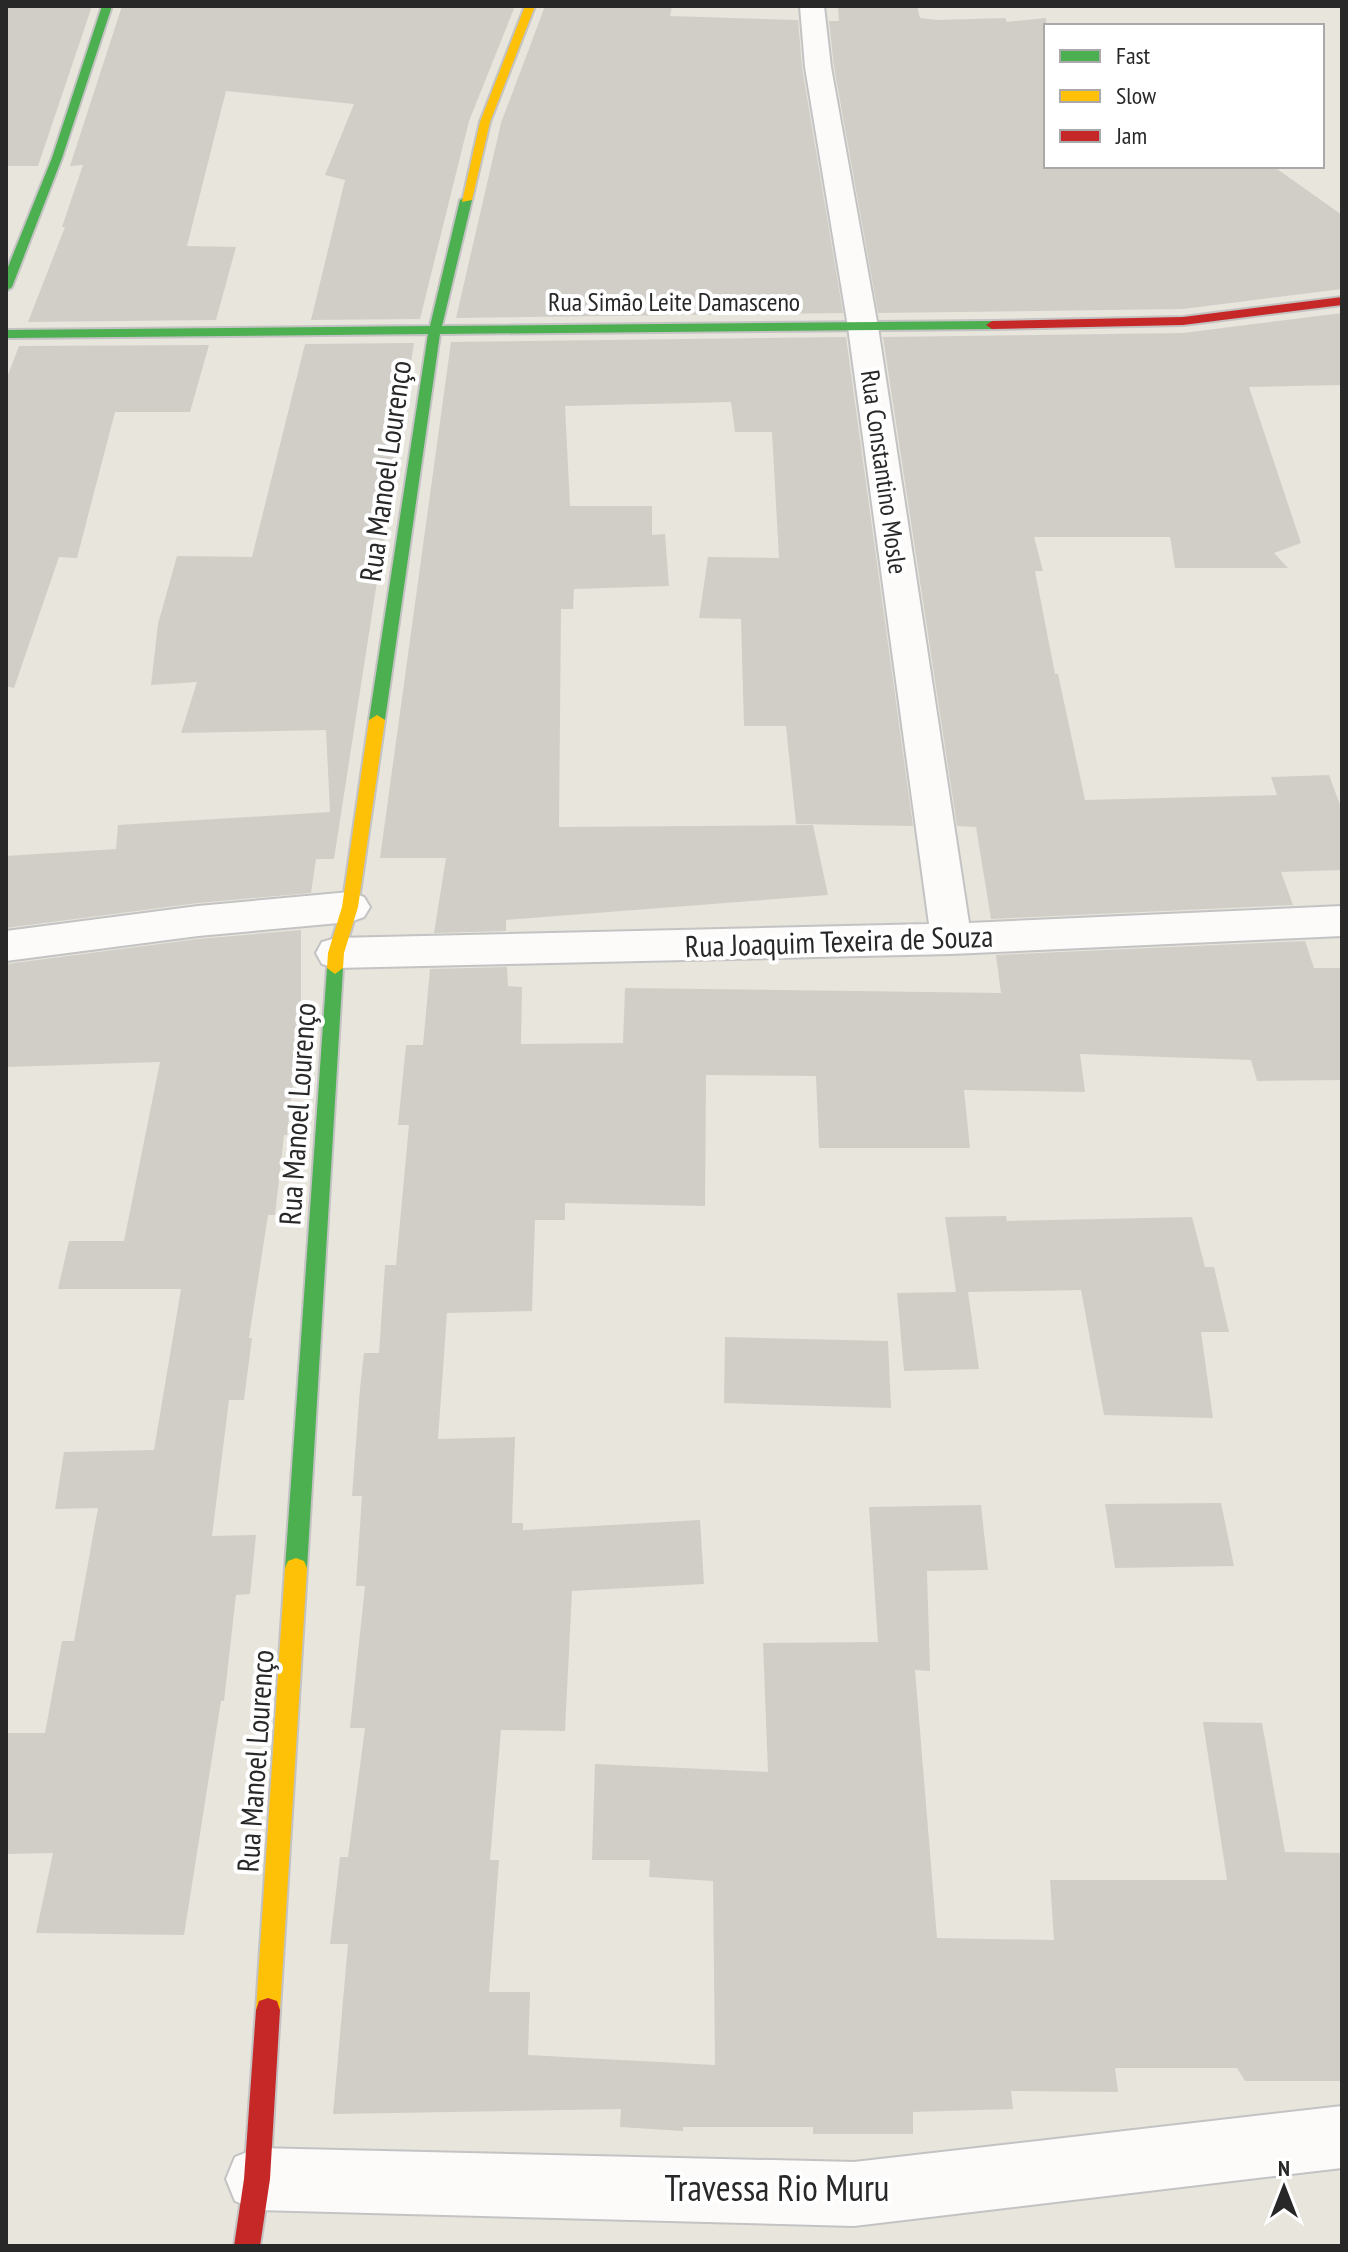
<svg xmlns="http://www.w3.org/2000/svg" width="1348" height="2252" font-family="'PT Sans Narrow',sans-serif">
<rect width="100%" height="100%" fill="#e8e5dd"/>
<path fill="#d1cec8" d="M6,6h86l-54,160h-32z
M122,6h393l-46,115 -49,198 -109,1 34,-140 -20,-5 29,-71 -128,-13 -39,155 49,1 -20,73 -188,2 37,-95h-3l21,-62 -13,1z
M545,6h127l-2,10 128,4 4,47 41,246 -387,5 45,-195z
M838,6h79l3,12 17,2 68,-2 2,4 39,-4v148h227l69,49v74l-159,20 -305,4 -44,-246 -5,-46h10z
M1342,313v72l-93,2 52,156 -27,10 14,15h-113l-5,-31h-136l9,34h-8l20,103h3l27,126 192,-5 -6,-18 58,-2 13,35v60l-61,2 12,33 -302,14 -15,-92 -19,-1 -74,-489 300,-4z
M846,337l67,489 -117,-2 -10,-98h-42l-3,-107 -42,-1 9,-61 71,1 -7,-126h-37l-4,-30 -166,4 5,100h82v29l13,-1 4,52 -95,3 -1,20h-12l-2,218 254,-2 15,70 -322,25v11l-72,2 12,-75h-66l71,-516z
M414,343l-80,516h-18l-5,34 -113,10 -192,25v-72l110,-7 2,-24 212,-13 -4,-82 -145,3 16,-51 -46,3 7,-61 19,-68 75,1 53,-213z
M209,345l-19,67h-75l-38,146 -18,-1 -45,131 -8,-2v-306l13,-34z
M301,930v78l-14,127h-3l-9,80h-7l-19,123h3l-8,62h-15l-17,136 44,-1 -6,59 -14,1 -12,106h-3l-37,234 -148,-2 17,-80 -47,1v-121h39l17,-92h12l24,-133 -43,1 9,-57 90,-2 27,-161h-123l11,-48h55l36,-179 -154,5v-103l192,-25z
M1305,941l9,27h28v112l-85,1 -6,-21 -171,-6 5,38 -121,-2 6,58h-151l-3,-72 -110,-1 -1,131 -140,-3v17h-30l-3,91 -85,2 -9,126 77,-2 -3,86h11v7l177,-10 4,64 -132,7 -7,140 -64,-1 -11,130h9l-10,132h41l-2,63 187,10 -2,-184 -64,-4 1,-17h-58l3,-96 173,8 -5,-129 115,-1 -9,-135 112,-2 7,65 -61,1 3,100 -15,-1 22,268 117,2 -4,-60h177l-24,-158 59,1 23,129 57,1v228h-97l-8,-13h-122l3,24 -107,-1 2,18 -100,3v22h-100v-7h-130v4l-63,-4 1,-18 -288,5 15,-170h-18l10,-87h8l17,-129h-15l15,-142h-9l6,-90h-10l8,-108 4,-35h15l6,-88h11l13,-140h-11l8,-80h17l7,-76 77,-2 1,19 14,1 -1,57 102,-1 2,-55 376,5 -5,-38z
M1006,1216l1,5 185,-4 13,50h9l15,65h-28l12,86 -109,-3 -23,-125 -113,2 11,77 -75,2 -7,-78 59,-1 -11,-75z
M725,1337l163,4 3,67 -167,-5z
M1221,1503l13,63 -119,2 -10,-64z"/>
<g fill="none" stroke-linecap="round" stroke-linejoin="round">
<defs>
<path id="street" d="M800,6h24l7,61 47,260 91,596 373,-17v30l-391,18 -615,14 -14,-4 -6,-11 6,-11 14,-4 593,-14 -81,-597 -43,-260z
M350,892l14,5 6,10 -6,10 -14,5 -152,14 -192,25v-30l192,-25z
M1342,2106v62l-488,58 -597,-16 -22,-9 -9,-22 9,-22 22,-9 597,14z"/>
<path id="fast" d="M102,6h10l-50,152 -50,129 -6,4v-19l46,-114z
M466,197l6,3 -30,126 550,-5 6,4 -6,4 -552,5 -55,386 -8,5 -8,-5 59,-386 -422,4v-8l424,-4 30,-126z
M335,962l8,6 -36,600 -3,7 -8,3 -8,-3 -3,-7 42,-600z"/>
<path id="slow" d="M525,6h10l-45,116 -18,78 -10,2 18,-80z
M377,715l8,5 -27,187 -14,46 -1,15 -8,6 -8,-6 1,-15 14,-46 27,-187z
M296,1558l8,3 3,7 -27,442 -3,9 -9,3 -9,-3 -3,-9 29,-442 3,-7z"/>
<path id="jam" d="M1342,297v8l-159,20 -191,4 -6,-4 6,-4 191,-4z
M268,1998l9,3 3,9 -10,169 -10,67h-26l10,-67 12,-169 3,-9z"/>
</defs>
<use href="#street" stroke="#c4c3c3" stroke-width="4"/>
<use href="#fast" stroke="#c4c3c3" stroke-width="4"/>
<use href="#slow" stroke="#c4c3c3" stroke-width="4"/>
<use href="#jam" stroke="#c4c3c3" stroke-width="4"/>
<use href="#street" fill="#fcfbfa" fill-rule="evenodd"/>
<use href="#fast" fill="#4caf50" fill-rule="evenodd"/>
<use href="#slow" fill="#ffc107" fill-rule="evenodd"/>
<use href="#jam" fill="#c62828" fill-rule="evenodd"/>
</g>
<g text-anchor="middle" stroke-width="8" stroke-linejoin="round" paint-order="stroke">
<g font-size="26" fill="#282828" stroke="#fff">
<text x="674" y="311">Rua Simão Leite Damasceno</text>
<text transform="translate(884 472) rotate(82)" y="9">Rua Constantino Mosle</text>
</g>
<g font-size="30" fill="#282828" stroke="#fff">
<text transform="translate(386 471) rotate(-82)" y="10">Rua Manoel Lourenço</text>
<text transform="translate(839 942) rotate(-2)" y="10">Rua Joaquim Texeira de Souza</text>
<text transform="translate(298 1114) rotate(-86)" y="10">Rua Manoel Lourenço</text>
<text transform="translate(256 1761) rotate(-86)" y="10">Rua Manoel Lourenço</text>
</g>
<g font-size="36" fill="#282828" stroke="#fff">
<text x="777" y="2201">Travessa Rio Muru</text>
</g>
</g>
<rect width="1348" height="2252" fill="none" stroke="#282828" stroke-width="16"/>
<rect x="1044" y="24" width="280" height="144" fill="#ffffff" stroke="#a9a9a9" stroke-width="2"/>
<rect x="1060" y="50" width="40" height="12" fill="#4caf50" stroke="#a9a9a9" stroke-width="2"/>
<text x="1116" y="64" font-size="24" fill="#282828">Fast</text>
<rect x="1060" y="90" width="40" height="12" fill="#ffc107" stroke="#a9a9a9" stroke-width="2"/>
<text x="1116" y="104" font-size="24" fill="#282828">Slow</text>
<rect x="1060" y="130" width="40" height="12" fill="#c62828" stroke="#a9a9a9" stroke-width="2"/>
<text x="1116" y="144" font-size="24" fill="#282828">Jam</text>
<g transform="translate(1284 2188)" stroke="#ffffff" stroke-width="6" paint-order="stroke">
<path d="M0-6L14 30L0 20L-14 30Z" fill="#282828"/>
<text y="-12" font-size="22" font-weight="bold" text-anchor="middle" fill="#282828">N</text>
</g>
</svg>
